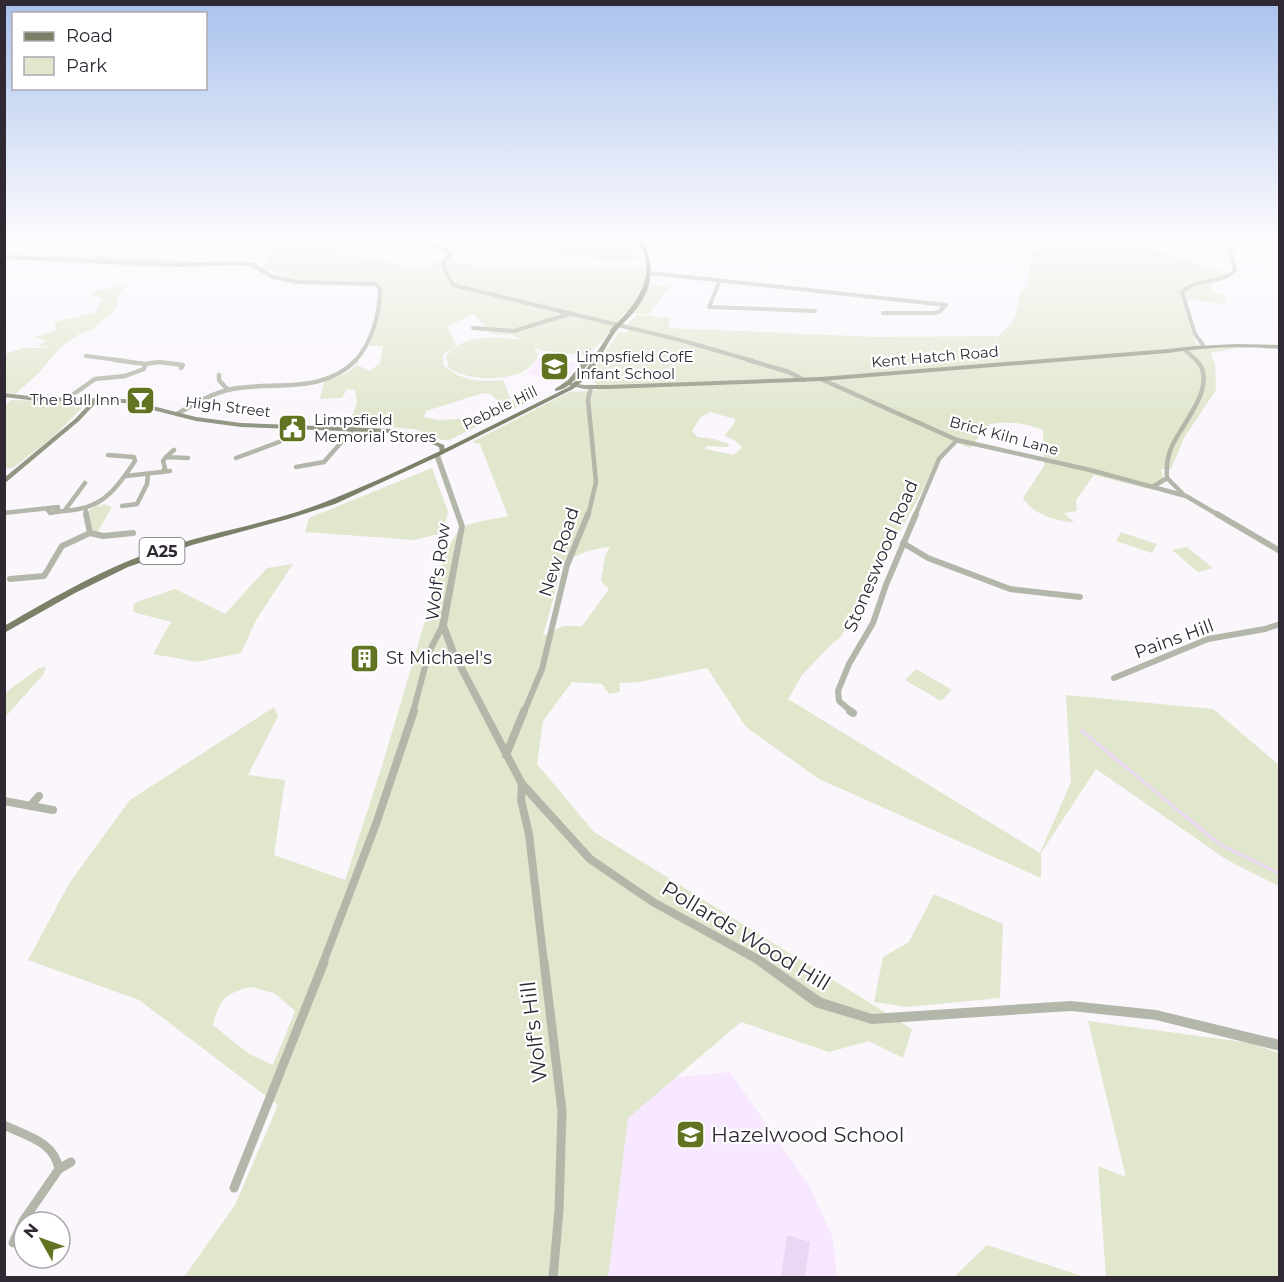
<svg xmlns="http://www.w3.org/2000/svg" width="1284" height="1282" font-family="Montserrat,sans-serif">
<rect width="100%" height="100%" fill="#faf6fc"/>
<path fill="#f7e8ff" d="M547,352l21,4 -3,5 13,2 -15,20 -37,-10z
M730,1072l80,115 23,51 4,39 -258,1 37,-195z"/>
<path fill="#e0e7cd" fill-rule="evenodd" d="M259,240h132l-38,4 -17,8 90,18 11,-9 52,6 156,1v18l27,-1 -24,30 -22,-3 -23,28 -17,16 -46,-6 -6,-3 4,8c-9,29 -69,28 -89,13l-3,-11c16,-25 51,-19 75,-18l-9,-4 -20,-1 -18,-20 -26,12 8,20 -13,9v10c18,16 36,17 60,15l8,20h21l-83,40h-7l-28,-11 -65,-5 8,-21 -2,-13 -8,-1 -5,9 -22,1 4,-17 22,-9 11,-8 13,6 10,-8 3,-17h-14l9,-26 4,-28 -10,-8c-35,-3 -78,2 -109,-17l10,-21zM483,393l8,1 8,9 -8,11 -25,12h-4v-7l-24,1 -14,-3 2,-6z
M524,240h107l10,19c-41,2 -80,1 -117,-19z
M1105,240h18l109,34 -20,10 -1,7 13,4 2,9 -45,-6 15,46 9,3h37l-31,6 4,12 1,25 -32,48 -13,31h-10l2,9 -10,12 -59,-15 -18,25 1,11 -13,2 10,9c-17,0 -42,-8 -51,-24l21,-32 -1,-36c-17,-7 -34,-9 -53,-6l-20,24 -18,-7 -16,20 -13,29 -83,148 -6,4 -32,33 -14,24 252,154 31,-71 -5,-87 147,14 66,56v121l-52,-26 -131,-91 -55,84v25l-222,-99 -73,-52 -39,-59 -68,14 -20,1 1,9 -11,2 -7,-10 -30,-2 -29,39 -6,43 57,68 318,197 -9,29 -34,-17 -40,11 -88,-30 -113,96 -20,159h-424l51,-72 43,-100 -139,-105 -111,-40 42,-78 60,-82 144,-93 4,9 -30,59 37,5 -11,75 71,25 37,-114 59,-199c19,-48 19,-41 67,-51l-28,-72 -8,-2 97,-50 28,-2 -1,-7 -7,-7 30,-44 7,1 4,-6 -2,-4 10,-8 33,3 -3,10 210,9 121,-1 15,-17 7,-29 6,-2 5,-37zM710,412l25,7 -1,5 -10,12 10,4 8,7 -8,8 -29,-6 1,-3 22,1 1,-3 -15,-5 -16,-2 -6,-6 8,-13zM610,547l-5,9 -4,25 8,8 -27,37h-19l-20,10 20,-73c16,-9 29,-15 47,-16zM251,987l23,6 21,18 -22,54 -24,-11 -36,-29c7,-25 11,-32 38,-38z
M5,253l140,4 63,6 -2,4h-68l-133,-8z
M126,285l-8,10v9l-5,8 -22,18 -13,5 -18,13 -22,26 -23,20 -10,-2v-38l18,-6h28l-14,-2 9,-5 -12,-4 22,-7 -1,-8 41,-10 6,-14 -11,-2v-4z
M11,400l77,2 -35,35 -40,31h-8v-62z
M432,468l16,44 -5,21 -29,7 -109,-8 4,-14z
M101,503l-4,6 7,-5 8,3 -15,26 -4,-1 -5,-18 4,-2 -4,1v-2z
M1121,532l36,12 -5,9 -36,-12z
M1187,547l26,21 -15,4 -26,-22z
M293,564l-37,56 -15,33 -44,9 -44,-8 18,-32 -38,-10 1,-9 41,-14 50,25 42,-46z
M46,667l-3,8 -38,42v-24l34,-25z
M916,669l36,21 -11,11 -36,-21z
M934,894l69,30 -3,74 -93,9 -33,-5 9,-45 26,-15z
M1088,1021l162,22 29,10v224h-173l-8,-111 28,11z
M987,1245l98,32h-131z"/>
<path fill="#ead7f4" d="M787,1235l23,7 -5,35h-24z"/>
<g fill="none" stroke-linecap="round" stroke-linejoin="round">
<path stroke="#ead7f4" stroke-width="3" d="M1082,731l137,113 61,30"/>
<path stroke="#b3b7a9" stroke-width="4" d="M410,240l36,10 4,5 -6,7 1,8 8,15 227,55 73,21
M4,257l173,8 63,-2 13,2 20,12 24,5 78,2 5,4c0,25 -8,55 -25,73
M650,273l296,32 -7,7 -6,1h-50
M720,280l-11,27 106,4
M473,328l41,3 55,-17
M1203,345l-8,-11 -13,-42c15,-15 40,-7 53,-22l-5,-20 9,-10
M1184,349l13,12
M86,356l40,5"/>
<path stroke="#b3b7a9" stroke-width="4.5" d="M748,360l41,12 15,8
M145,364l14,-2 24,3 -2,3
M219,375v5l9,10
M821,379l136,61 133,30 96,26 34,20
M68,398l27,-19 30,-3 19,-7 1,-5 -30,-4
M177,414c17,-10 35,-21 55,-25 43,-8 90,6 124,-29
M166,457l8,-7
M236,458l43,-16 23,-16
M296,467l28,-5 29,-33
M162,472l3,-4 -2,-7 3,-4 22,1
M126,476l44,-5
M1167,478c-1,-12 0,-21 5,-32 10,-22 48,-63 24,-86
M1154,486l13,-8 16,16
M122,506l15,-2 10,-20 1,-10
M85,508l2,8
M47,509l3,4c9,-2 19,-2 29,-4 28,-5 41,-26 56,-48l-1,-4 -26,-2
M65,510l20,-27
M4,513l54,-6v3
M588,516l8,-34 -8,-82 3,-13
M915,516l24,-57 18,-19"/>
<path stroke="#b3b7a9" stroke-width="6" d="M1217,514l63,37
M90,533l13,3 30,-3
M903,543l25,15 82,31 70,8
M10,579l34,-3 18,-30 28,-13 -4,-19
M1114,678l94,-39 57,-10 15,-5
M413,712l16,-60 14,-27
M524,712l18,-43 25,-104 21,-51
M852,712l-13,-11 -1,-10 11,-27 24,-41 13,-38 30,-71"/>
<path stroke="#b3b7a9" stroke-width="8" d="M850,711l3,2
M506,755l18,-44
M522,784l-1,16 8,34 15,129
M4,801l49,9
M30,806l9,-10
M323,963l53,-139 38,-113"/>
<path stroke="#b3b7a9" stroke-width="9" d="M544,962l18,149 -3,99 -6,68
M4,1125c22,11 50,16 55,44l-36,52 -10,22
M59,1169l12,-7
M234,1188l90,-226"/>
<path fill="#b3b7a9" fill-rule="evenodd" d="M437,453l3,2 25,71 -18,99 10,27 68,129 68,75 63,43 105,57 61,42 50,16 199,-13 85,9 124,30v11l-124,-31 -85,-9 -199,13 -57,-17 -62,-45 -103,-57 -63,-43 -68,-75 -70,-135 -10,-27 20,-99 -25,-71z"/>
<path fill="#929783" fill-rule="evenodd" d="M1237,344l43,1v4c-38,-3 -75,-2 -112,4l-347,28 -212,8h-25l-20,-5 3,-2 17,3h25l212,-8 347,-28 28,-3z
M4,393l34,4 87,2 71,18 45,6 151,6 30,7 22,9 1,7 -3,2 -2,-1 -1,-6 -21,-9 -26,-5 -151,-6 -45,-6 -71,-18 -28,-1 -18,19 -75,63v-6l71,-59 16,-17 -53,-1 -34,-4z"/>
<path fill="#7a8168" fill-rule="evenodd" d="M638,240h4c14,28 11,49 -9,73 -5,6 -11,11 -16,17 -11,14 -18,33 -30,47 -4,4 -9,8 -14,12l-134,67 -104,48 -47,15 -96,26 -64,22 -53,26 -71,40v-7c52,-30 103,-60 160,-78 55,-18 113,-26 166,-48 82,-33 160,-74 239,-113l14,-13 27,-42v-2c21,-20 44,-46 34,-77 -2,-5 -5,-9 -6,-13z
M591,352l5,1c-10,13 -24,37 -41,38v-2l13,-9z"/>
</g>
<linearGradient id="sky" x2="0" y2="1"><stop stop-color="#a9c2ed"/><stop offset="0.57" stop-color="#fdfbfe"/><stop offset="1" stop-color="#fdfbfe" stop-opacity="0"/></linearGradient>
<rect width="1284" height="419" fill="url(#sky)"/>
<defs>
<symbol id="school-square" viewBox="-11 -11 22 22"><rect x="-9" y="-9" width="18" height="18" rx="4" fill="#627422" stroke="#fff"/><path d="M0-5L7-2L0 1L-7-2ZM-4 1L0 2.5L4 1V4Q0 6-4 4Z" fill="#fff"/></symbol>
<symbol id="bar-square" viewBox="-11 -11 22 22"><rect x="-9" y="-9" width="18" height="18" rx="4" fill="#627422" stroke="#fff"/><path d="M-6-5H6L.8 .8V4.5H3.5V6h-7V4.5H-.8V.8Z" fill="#fff"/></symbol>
<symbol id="civic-square" viewBox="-11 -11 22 22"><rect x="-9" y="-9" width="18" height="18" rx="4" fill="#627422" stroke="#fff"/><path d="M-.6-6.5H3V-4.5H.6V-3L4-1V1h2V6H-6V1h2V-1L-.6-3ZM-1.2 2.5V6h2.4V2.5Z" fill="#fff"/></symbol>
<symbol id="building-square" viewBox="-11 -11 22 22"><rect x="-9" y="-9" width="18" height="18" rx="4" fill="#627422" stroke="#fff"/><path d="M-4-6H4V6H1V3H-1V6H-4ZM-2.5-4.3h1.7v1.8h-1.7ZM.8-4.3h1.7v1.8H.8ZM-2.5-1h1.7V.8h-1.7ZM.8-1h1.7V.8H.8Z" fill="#fff"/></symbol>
</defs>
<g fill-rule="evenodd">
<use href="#school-square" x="538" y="350" width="33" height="33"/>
<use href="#bar-square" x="124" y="384" width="33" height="33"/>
<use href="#civic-square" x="276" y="412" width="33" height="33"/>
<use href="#building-square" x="348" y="642" width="33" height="33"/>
<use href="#school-square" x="674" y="1118" width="33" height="33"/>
</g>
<g text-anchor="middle" stroke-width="4.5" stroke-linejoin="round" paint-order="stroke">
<g font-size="15" fill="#302934" stroke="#fff" text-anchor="start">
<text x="576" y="362">Limpsfield CofE<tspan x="576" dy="17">Infant School</tspan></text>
<text x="120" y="405" text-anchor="end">The Bull Inn</text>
<text x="314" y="425">Limpsfield<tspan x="314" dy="17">Memorial Stores</tspan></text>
</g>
<g font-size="15" fill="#302934" stroke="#fff">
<text transform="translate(935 357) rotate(-5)" y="5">Kent Hatch Road</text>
<text transform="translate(228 407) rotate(7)" y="5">High Street</text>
<text transform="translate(500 408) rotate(-26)" y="5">Pebble Hill</text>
<text transform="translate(1004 436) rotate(15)" y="5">Brick Kiln Lane</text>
</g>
<rect fill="#fff" stroke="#6e6971" stroke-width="1.5" x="139.5" y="538" width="45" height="26" rx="4.5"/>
<g font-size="16" font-weight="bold" fill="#302934">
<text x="162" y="557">A25</text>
</g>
<g font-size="18" fill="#302934" stroke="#fff">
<text transform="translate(559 552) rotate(-72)" y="6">New Road</text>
<text transform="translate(881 556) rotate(-67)" y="6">Stoneswood Road</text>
<text transform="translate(438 572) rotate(-83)" y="6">Wolf's Row</text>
<text transform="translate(1174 639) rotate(-20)" y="6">Pains Hill</text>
</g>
<g font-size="18" fill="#302934" stroke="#fff" text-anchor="start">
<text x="386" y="664">St Michael's</text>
</g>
<g font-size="21" fill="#302934" stroke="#fff">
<text transform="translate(746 936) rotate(31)" y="7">Pollards Wood Hill</text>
<text transform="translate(534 1032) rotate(-97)" y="7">Wolf's Hill</text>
</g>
<g font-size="21" fill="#302934" stroke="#fff" text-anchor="start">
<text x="711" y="1142">Hazelwood School</text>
</g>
</g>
<rect width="1284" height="1282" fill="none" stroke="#302934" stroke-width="12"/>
<rect x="12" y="12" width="195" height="78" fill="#ffffff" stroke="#aca9ae" stroke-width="1.5"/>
<rect x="24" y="32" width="30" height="9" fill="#7a8168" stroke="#aca9ae" stroke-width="1.5"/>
<text x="66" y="42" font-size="18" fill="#302934">Road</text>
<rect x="24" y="57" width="30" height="18" fill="#e0e7cd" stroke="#aca9ae" stroke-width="1.5"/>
<text x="66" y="72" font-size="18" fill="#302934">Park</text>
<g transform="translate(42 1240) rotate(310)"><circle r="28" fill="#ffffff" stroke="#aca9ae" stroke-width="1.5"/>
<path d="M0-4.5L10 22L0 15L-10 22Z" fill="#627422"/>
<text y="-9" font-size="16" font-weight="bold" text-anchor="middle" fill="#302934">N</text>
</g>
</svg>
